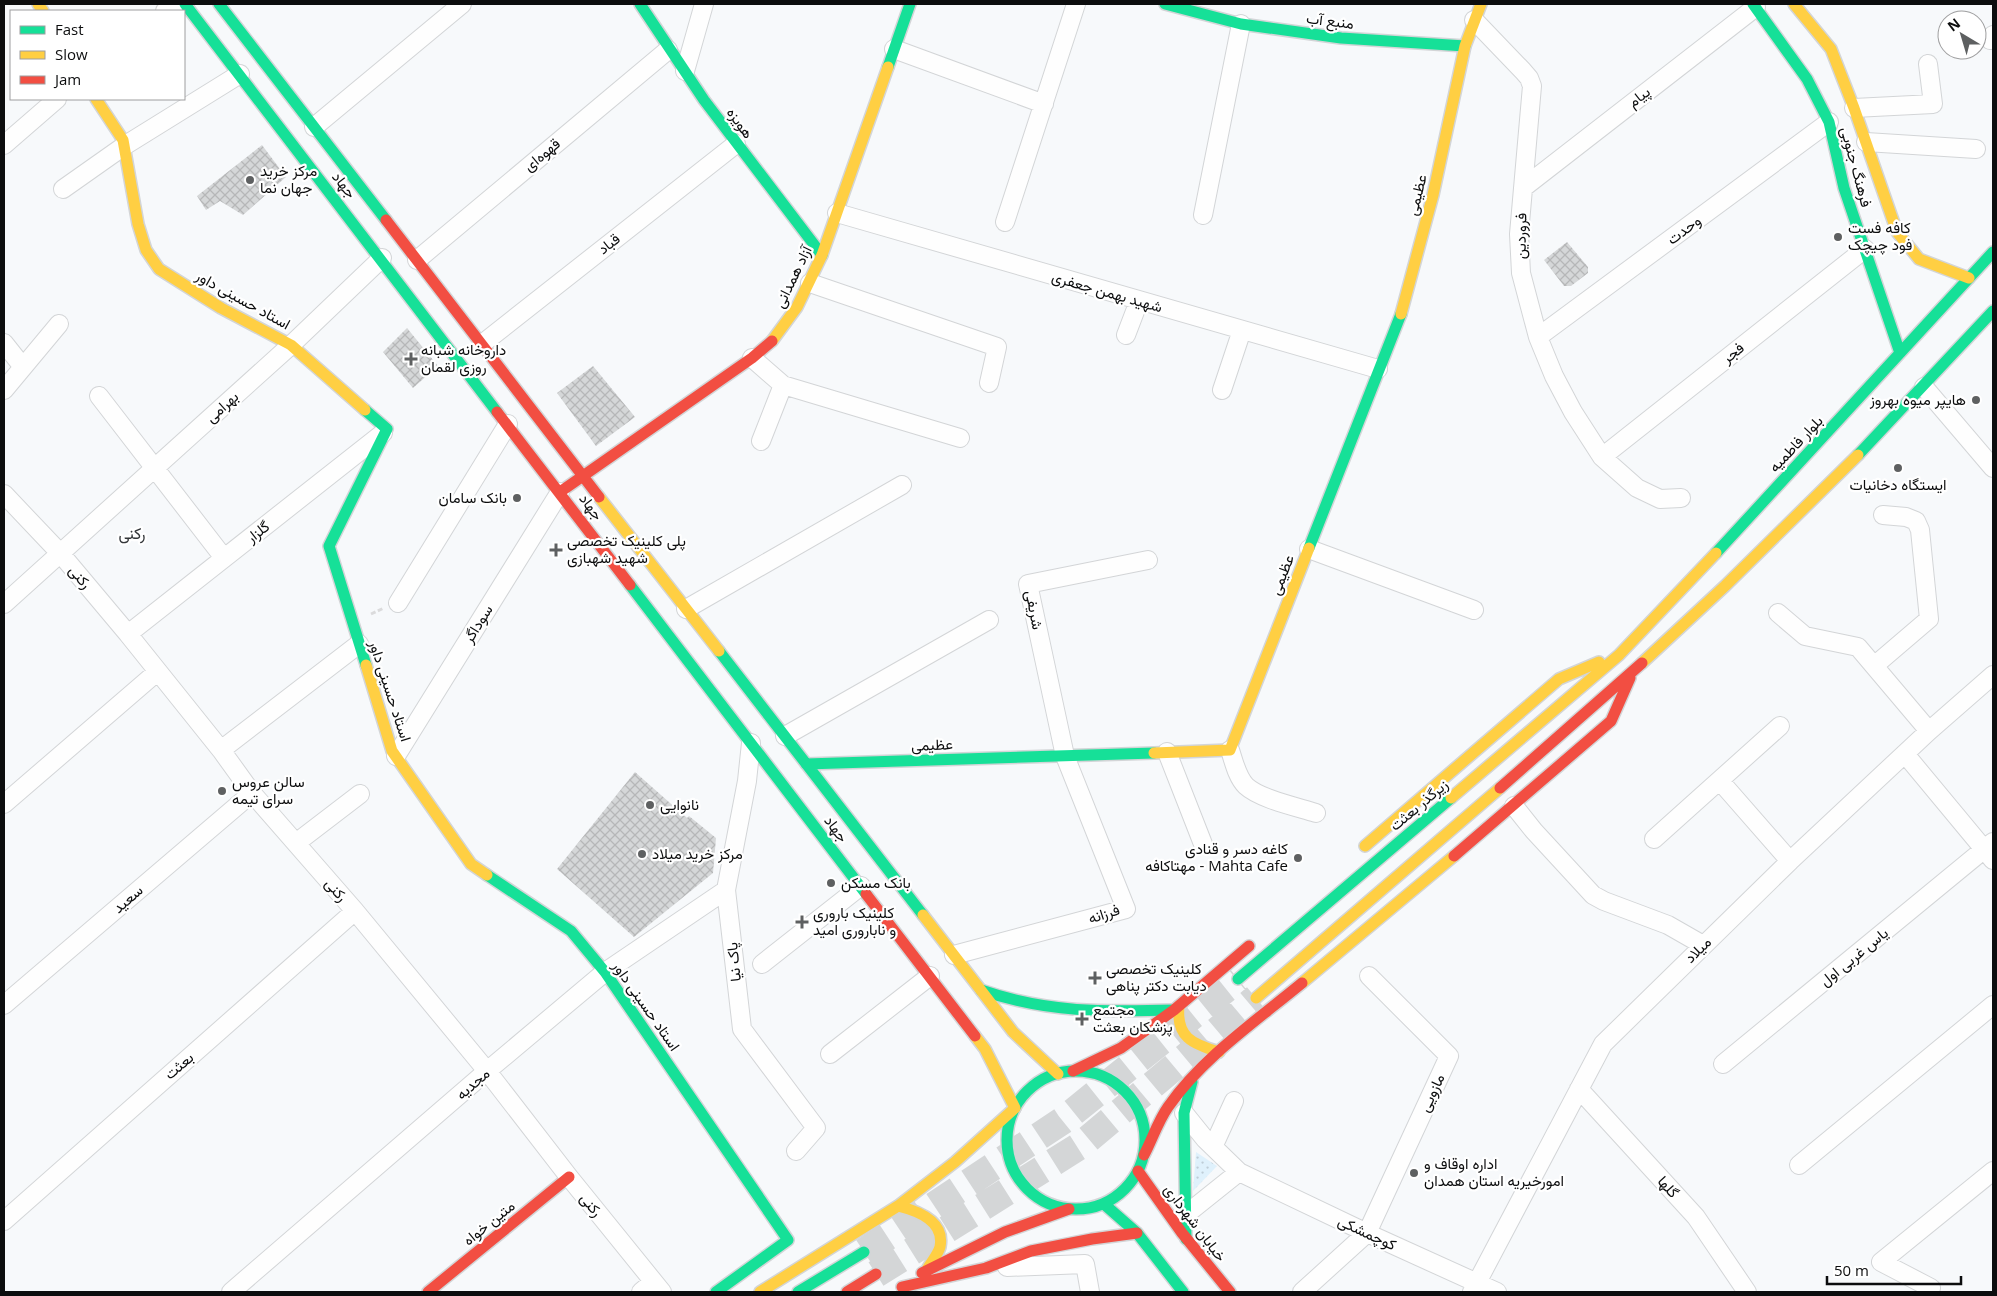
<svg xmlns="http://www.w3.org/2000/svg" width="1997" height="1296" font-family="'Open Sans',Vazirmatn,sans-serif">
<defs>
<pattern id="park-dots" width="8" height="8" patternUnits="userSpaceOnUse" patternTransform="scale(1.25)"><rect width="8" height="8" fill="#dff1fc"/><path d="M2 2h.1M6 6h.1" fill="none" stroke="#becdd7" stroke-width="1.8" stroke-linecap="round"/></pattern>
<pattern id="building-cross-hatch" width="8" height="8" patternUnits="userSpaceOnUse" patternTransform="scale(1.25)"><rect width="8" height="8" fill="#d5d7d8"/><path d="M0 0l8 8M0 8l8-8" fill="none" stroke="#b6b7b8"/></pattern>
</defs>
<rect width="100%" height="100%" fill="#f7f9fb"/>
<path fill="url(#park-dots)" d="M1196,1152l21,14 -24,25z"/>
<path fill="url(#building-cross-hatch)" d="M262,145l24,32 -43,38 -23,-14 -14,9 -9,-14z
M1567,242l21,25v6l-17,13h-7l-20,-26z
M407,328l31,38 -25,22 -30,-36z
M593,366l42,51 -39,29 -39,-53z
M635,772l52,46 2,-2 27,22 -3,35 -79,64 -77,-68z"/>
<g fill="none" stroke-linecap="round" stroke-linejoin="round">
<path stroke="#d4d6d7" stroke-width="28" stroke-dasharray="28 14" stroke-linecap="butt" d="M864,1252l198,-131 176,-142
M876,1274l205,-129 175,-147"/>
<defs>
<path id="street" d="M165,11l10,-7
M1474,20l49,51 6,7 3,8 -13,148 2,39 17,64 16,39 19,36 29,45 35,31 23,11 21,-1
M1990,40l3,-5
M894,49l150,55
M685,71l19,-67
M1854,108l79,-4 -5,-40
M314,127l148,-123
M1866,142l110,7
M4,145l53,-46
M1523,188l233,-181
M63,189l61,-43 116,-72
M837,213l541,156
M1203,215l38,-191
M1005,222l71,-218
M417,260l251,-210
M810,283l187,64 -8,36
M1126,335l13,-34
M1538,337l291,-215
M4,343l19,24
M482,344l254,-200
M752,358l31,27 177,53
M1924,387l69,81
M4,390l55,-66
M1222,390l20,-60
M99,396l125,162
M761,441l22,-56
M1602,457l263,-208
M4,494l56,59 68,81 93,116 31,43 103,118 132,160 82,106 93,115
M1309,549l165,61
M398,603l110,-179
M4,604l287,-259 91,-87
M686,609l216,-124
M1778,613l27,23 53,11 71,84
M128,634l255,-201
M1874,666l55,-47 -9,-89 -4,-9 -10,-4 -23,-2
M785,736l204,-116
M751,743l-4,38 -21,109 16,139 74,99 -20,23
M221,750l138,-106
M1230,750c4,12 7,27 16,36 14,13 51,21 70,27
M1167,752l36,92
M1905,754l88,106
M396,756l164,-264
M1720,781l70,80
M4,804l153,-132
M1514,806l20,25 59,64 11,6 64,24 35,20
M1654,839l126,-113
M296,843l64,-49
M954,955l172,-46 -61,-153 -37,-172 120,-24
M762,964l99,-78
M4,1005l248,-212
M830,1054l100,-78
M1723,1064l270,-222
M1579,1089l117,128 51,75
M1184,1113l21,26 34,33 128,61 130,59
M1213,1147l21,-46
M1799,1165l194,-160
M1184,1216l55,-44
M4,1221l351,-310
M1007,1267l78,-3 5,28
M1931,1288l-50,-26 112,-91
M231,1292l256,-221 118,-99 121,-82
M641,1292l12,-10
M1302,1292l65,-59 82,-177 -80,-80
M1472,1292l131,-248 187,-183 139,-130 64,-56"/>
<path id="fast" d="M185,4l312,408
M219,4l167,216
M640,4l64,96 118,155
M1165,4l76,20 100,14 124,8
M1753,4l54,75 22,43 15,66 56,165
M888,67l22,-63
M365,410l22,19 -58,117 37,119
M1858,455l135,-144
M1309,548l92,-234
M1716,553l277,-301
M630,585l236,309
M719,651l204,264
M806,764l348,-11
M487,875l84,56 34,41 183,268 -72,52
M1238,979l213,-181
M981,990c66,23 124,22 193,20
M1007 1140a69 69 0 1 1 138 0a69 69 0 1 1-138 0Z
M1104,1204l33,29 46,59
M1186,1239l-2,-126 8,-31
M798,1292l66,-40"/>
<path id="slow" d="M38,4l5,7
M1794,4l37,45 23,59 43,124 22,27 50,19
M96,99l27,41 15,84 8,26 13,19 62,39 70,37 74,65
M1401,314l32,-119 32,-149 16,-42
M772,341l25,-34 25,-52 66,-188
M599,497l120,154
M1642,663l83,-77 133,-131
M366,665l26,86 79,113 16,11
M1154,753l76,-3 79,-202
M1451,798l168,-143 97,-102
M1365,846l194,-167 40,-17
M923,915l90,117 45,42
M1302,983l152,-127
M1256,998l244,-210
M1179,1006c-3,31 13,38 40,46
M975,1036l10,13 30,59
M898,1206c20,5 47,15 42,41 -2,7 -8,14 -12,21
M760,1292l138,-86 57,-44 60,-54"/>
<path id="jam" d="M386,220l213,277
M497,412l133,173
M560,492l192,-134 20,-17
M1500,788l142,-125
M1454,856l157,-135 19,-43
M866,894l109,142
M1073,1071l48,-23 53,-38 75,-64
M1144,1155c8,-15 14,-34 24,-48 34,-49 88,-86 134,-124
M1138,1171l44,62 48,59
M922,1273l83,-41 64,-23
M902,1287l84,-19 45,-17 61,-12 45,-6
M428,1292l141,-115
M847,1292l29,-18"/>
</defs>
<use href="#street" stroke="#d3d5d7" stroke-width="20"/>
<use href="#fast" stroke="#d3d5d7" stroke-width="14"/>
<use href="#slow" stroke="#d3d5d7" stroke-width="14"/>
<use href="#jam" stroke="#d3d5d7" stroke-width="14"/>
<path stroke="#dbdbdc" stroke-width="3" stroke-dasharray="5 2.5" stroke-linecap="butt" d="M371,614l13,-6"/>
<use href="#street" stroke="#fefefe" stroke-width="18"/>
<use href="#fast" stroke="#16e098" stroke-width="11"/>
<use href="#slow" stroke="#ffcf43" stroke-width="11"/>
<use href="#jam" stroke="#f24e42" stroke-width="11"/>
</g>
<g fill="#5e6061" stroke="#fff" stroke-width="2">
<circle cx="250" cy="180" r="5"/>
<circle cx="1838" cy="237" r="5"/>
<path d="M408.5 351.5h5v5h5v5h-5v5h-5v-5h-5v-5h5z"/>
<circle cx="1976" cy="400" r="5"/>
<circle cx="1898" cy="468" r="5"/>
<circle cx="517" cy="498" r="5"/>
<path d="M553.5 542.5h5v5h5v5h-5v5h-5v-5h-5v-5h5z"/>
<circle cx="222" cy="791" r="5"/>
<circle cx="650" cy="805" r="5"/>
<circle cx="642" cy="854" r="5"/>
<circle cx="1298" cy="858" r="5"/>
<circle cx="831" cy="883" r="5"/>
<path d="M799.5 914.5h5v5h5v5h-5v5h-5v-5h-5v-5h5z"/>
<path d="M1092.5 970.5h5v5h5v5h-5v5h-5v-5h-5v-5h5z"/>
<path d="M1079.5 1011.5h5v5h5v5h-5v5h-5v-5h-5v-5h5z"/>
<circle cx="1414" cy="1173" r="5"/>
</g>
<g text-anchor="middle" stroke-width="4.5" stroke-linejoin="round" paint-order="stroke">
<g font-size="15" fill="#0c0d0e" stroke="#fff">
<text transform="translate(1330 21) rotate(7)" y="5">منبع آب</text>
<text transform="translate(1639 97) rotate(-38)" y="5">پیام</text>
<text transform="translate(740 123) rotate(54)" y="5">هویزه</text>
<text transform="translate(542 155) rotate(-40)" y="5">قهوه‌ای</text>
<text transform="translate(1856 167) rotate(75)" y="5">فرهنگ جنوبی</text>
<text transform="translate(344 185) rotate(52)" y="5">جهاد</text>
<text transform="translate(1417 195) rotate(-76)" y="5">عظیمی</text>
<text transform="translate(1684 230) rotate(-37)" y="5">وحدت</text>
<text transform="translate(1521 236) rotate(-89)" y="5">فروردین</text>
<text transform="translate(609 244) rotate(-38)" y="5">قباد</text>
<text transform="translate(793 277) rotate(-64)" y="5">آزاد همدانی</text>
<text transform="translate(1107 292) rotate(16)" y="5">شهید بهمن جعفری</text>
<text transform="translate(243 300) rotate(29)" y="5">استاد حسینی داور</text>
<text transform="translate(1733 353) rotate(-38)" y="5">فجر</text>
<text transform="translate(222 407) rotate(-42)" y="5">بهرامی</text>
<text transform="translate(1796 444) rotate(-47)" y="5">بلوار فاطمیه</text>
<text transform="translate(591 507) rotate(53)" y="5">جهاد</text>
<text transform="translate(258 532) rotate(-38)" y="5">گلزار</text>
<text transform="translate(1282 575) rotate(-69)" y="5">عظیمی</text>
<text transform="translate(80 577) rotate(50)" y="5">رکنی</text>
<text transform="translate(1034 610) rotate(79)" y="5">شریفی</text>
<text transform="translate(478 624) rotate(-58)" y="5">سوداگر</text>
<text transform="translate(390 691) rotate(72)" y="5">استاد حسینی داور</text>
<text transform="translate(932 745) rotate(-2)" y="5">عظیمی</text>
<text transform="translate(1419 805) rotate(-40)" y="5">زیرگذر بعثت</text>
<text transform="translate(836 829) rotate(53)" y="5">جهاد</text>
<text transform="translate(336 890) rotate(49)" y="5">رکنی</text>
<text transform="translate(128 899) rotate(-41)" y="5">سعید</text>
<text transform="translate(1104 914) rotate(-18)" y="5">فرزانه</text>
<text transform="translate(1698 950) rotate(-44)" y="5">میلاد</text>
<text transform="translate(1854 957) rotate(-39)" y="5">یاس غربی اول</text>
<text transform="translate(734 962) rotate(-96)" y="5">پاک نیا</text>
<text transform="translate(646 1006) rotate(55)" y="5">استاد حسینی داور</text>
<text transform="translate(179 1066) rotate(-41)" y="5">بعثت</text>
<text transform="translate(473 1084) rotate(-41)" y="5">مجدیه</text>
<text transform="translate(1432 1093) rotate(-65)" y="5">مازویی</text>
<text transform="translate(1668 1187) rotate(48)" y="5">گلها</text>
<text transform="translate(591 1205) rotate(51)" y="5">رکنی</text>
<text transform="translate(489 1223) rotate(-39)" y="5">متین خواه</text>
<text transform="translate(1195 1223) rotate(53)" y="5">خیابان شهرداری</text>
<text transform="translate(1367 1233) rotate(25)" y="5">کوچمشکی</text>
</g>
<g font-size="15" fill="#0c0d0e" stroke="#fff" text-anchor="start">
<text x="260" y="176">مرکز خرید<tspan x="260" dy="17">جهان نما</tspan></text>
<text x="1848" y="233">کافه فست<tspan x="1848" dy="17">فود چیچک</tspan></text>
<text x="421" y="355">داروخانه شبانه<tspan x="421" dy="17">روزی لقمان</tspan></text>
<text x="1966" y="405" text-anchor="end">هایپر میوه بهروز</text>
<text x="1898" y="490" text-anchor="middle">ایستگاه دخانیات</text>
<text x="507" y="503" text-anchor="end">بانک سامان</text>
<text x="567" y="546">پلی کلینیک تخصصی<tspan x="567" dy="17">شهید شهبازی</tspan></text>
<text x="232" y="787">سالن عروس<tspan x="232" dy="17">سرای تیمه</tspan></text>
<text x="660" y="810">نانوایی</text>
<text x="1288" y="854" text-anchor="end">کاغه دسر و قنادی<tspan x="1288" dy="17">مهتاکافه - Mahta Cafe</tspan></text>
<text x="652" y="859">مرکز خرید میلاد</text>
<text x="841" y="888">بانک مسکن</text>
<text x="813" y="918">کلینیک باروری<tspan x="813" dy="17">و ناباروری امید</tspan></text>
<text x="1106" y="974">کلینیک تخصصی<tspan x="1106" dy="17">دیابت دکتر پناهی</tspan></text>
<text x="1093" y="1015">مجتمع<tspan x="1093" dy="17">پزشکان بعثت</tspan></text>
<text x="1424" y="1169">اداره اوقاف و<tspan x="1424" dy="17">امورخیریه استان همدان</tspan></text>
</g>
<g font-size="16" fill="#333639" stroke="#fff">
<text x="132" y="539">رکنی</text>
</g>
</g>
<rect width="1997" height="1296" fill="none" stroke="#0c0d0e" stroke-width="10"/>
<rect x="10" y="10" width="175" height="90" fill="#ffffff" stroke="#9e9e9f"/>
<rect x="20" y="26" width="25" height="8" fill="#16e098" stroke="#9e9e9f"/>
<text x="55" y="35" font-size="15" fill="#0c0d0e">Fast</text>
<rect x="20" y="51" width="25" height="8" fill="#ffcf43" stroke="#9e9e9f"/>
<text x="55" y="60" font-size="15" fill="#0c0d0e">Slow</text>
<rect x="20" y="76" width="25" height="8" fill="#f24e42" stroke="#9e9e9f"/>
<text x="55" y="85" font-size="15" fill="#0c0d0e">Jam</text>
<g transform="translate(1962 35) rotate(322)"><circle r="24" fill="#ffffff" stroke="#9e9e9f"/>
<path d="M0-4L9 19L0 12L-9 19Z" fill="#5e6061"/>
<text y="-8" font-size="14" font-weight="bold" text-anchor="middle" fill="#0c0d0e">N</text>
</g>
<path d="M1827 1276v8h134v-8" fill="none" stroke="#0c0d0e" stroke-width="2.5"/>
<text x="1834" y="1276" font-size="15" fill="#0c0d0e" stroke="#ffffff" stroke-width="4" paint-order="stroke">50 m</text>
</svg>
